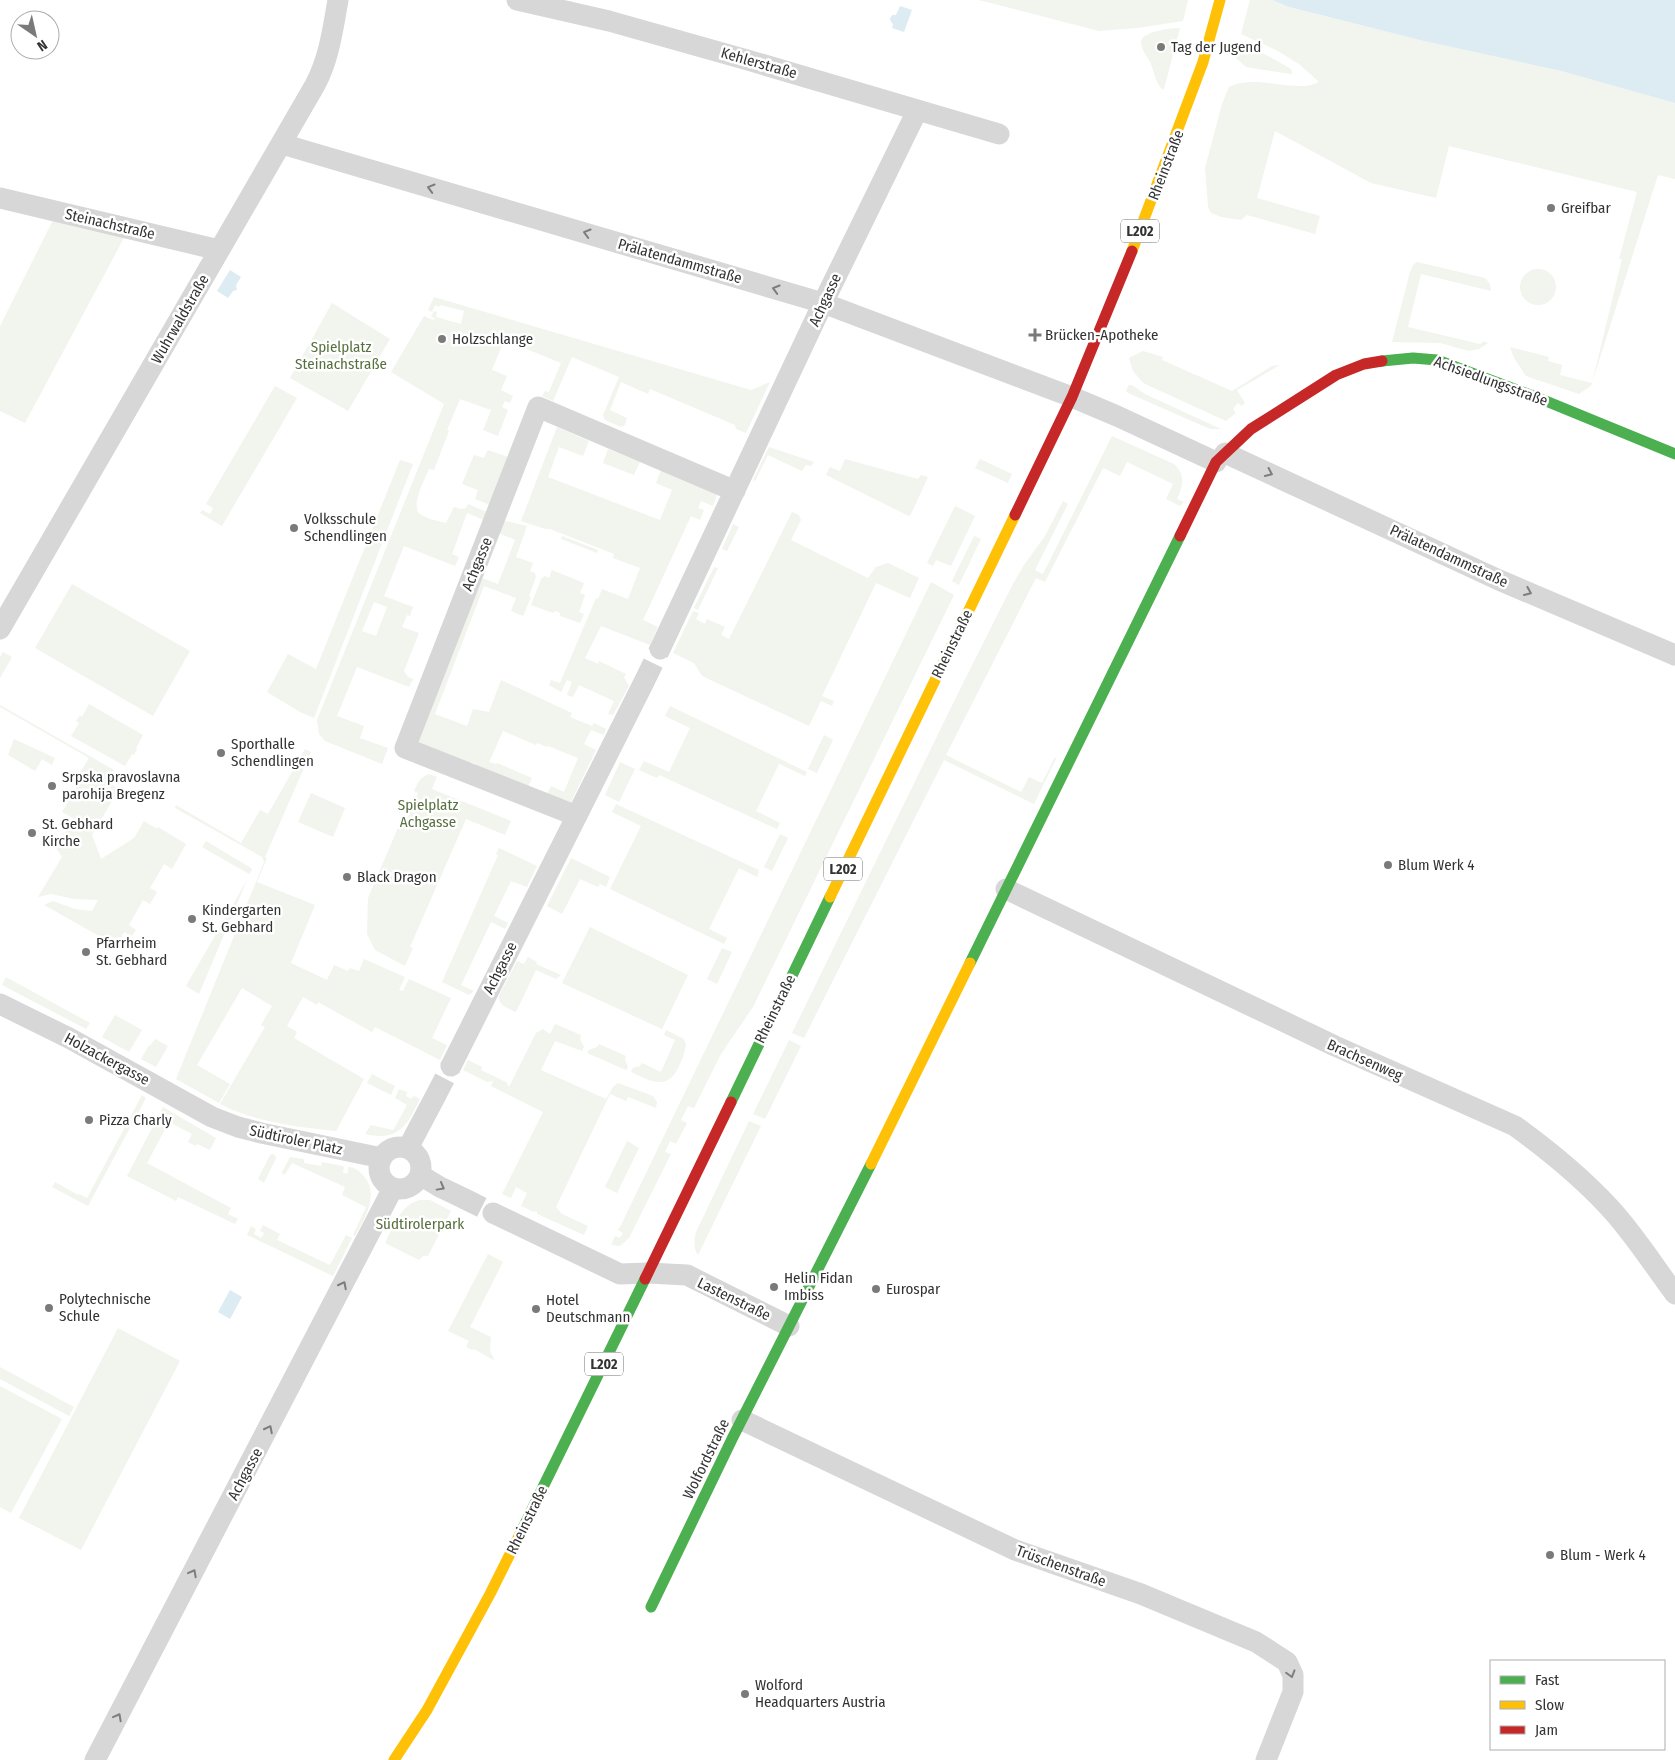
<svg xmlns="http://www.w3.org/2000/svg" width="1675" height="1760" font-family="'Fira Sans Condensed',sans-serif">
<rect width="100%" height="100%" fill="#fff"/>
<path fill="#f1f5ed" fill-rule="evenodd" d="M979,0h209l-5,21 -46,7 -38,3z
M1250,0h22l17,7 135,34 137,30 114,32v76l-17,-4 -66,208 -1,3 -12,8 -53,-18 -12,-18 -4,-11 39,10 -1,4 14,4 -2,10 32,8 30,-124h-3l18,-67 -188,-46 -13,52 -65,-15 -96,-52 -18,67 63,18 -5,18 -68,-19 -6,5 -20,-3 -10,-4 -3,-6 -3,-39 17,-64 7,-17c23,-11 51,0 75,-1 5,0 10,-2 15,-4l-20,-18 -23,-14 -35,-16z
M1180,28l-16,61h-2c-6,-5 -8,-17 -11,-25 -3,-7 -10,-14 -10,-22 1,-11 30,-14 39,-14z
M1239,42l33,16 19,11 1,5h-2l-44,-7 -10,-9z
M53,220l72,16 -100,187 -25,-12v-85z
M1417,262l68,16 5,6 1,7 -70,-17 -13,53 72,17 4,-3 4,2 -9,6 -10,2 -29,-8 -48,-1 18,-70 3,-7z
M1520 287a18 18 0 1 1 36 0a18 18 0 1 1-36 0Z
M434,297l317,93 19,-8 -24,51 -10,-4 -1,-4 -85,-36 -2,5 -27,-12 -11,28 17,8 -2,7 -4,2 -16,-7 -2,-5 16,-38 -47,-20 -19,44 -11,-5 3,-5 4,1 12,-29 -57,-23 -12,30 15,6 -6,14 12,6 -3,7 -5,-2 -3,6 6,3 -10,26 -15,-6 8,-20 -31,-11 -13,31 2,1 -15,39 -5,-1c-4,10 -19,37 -9,45 7,5 18,7 26,9l8,-16 7,2 5,-1 2,-4 19,8 -3,8 -17,-7 -15,41 7,3 -4,9 -51,-20 -20,50 29,11 -3,9 -3,-1 -5,12 17,6 -15,38 4,6 5,2 -4,8 -52,-20 -20,49 27,10 -4,12 28,10 -6,16 -57,-23 -6,-7 -2,-14 127,-316 -53,-32 33,-56 9,4 2,-2 -4,-1 3,-6 3,1 -1,5 25,7 3,-13 -24,-6 -1,2 -4,-2 -3,7 -4,-2zM374,602l13,5 -11,29 -14,-5z
M332,303l58,36 -42,72 -58,-33z
M1143,351l20,6 -1,3 70,31 40,-25 8,-1 -43,25 8,13 -3,3 -4,-3 -5,6 3,4 -10,8 -83,-38 -10,-12 -4,-13z
M1129,385h3l13,9 76,35h-11l-82,-36 -2,-2z
M275,386l22,12 -75,128 -22,-13 2,-3 8,4 3,-6 -7,-4z
M557,427l32,14 -6,15 -24,-9 -11,30 112,43 12,-30 -16,-7 5,-13 52,22 4,3 -4,11 -12,-5 -3,7 6,2 -4,10 -9,-4 -48,104 15,7 -8,18 -49,-19 -16,32 13,6 1,-3 27,13 -2,3 5,9 -16,29 -5,-1 6,-13 -35,-16 -6,12 -6,-2 5,-13 -5,-2 -6,12 -12,-7 2,-5 9,3 36,-85 2,1 4,-10 26,10 12,-31 -27,-10 1,-4 -64,-25h-5l-24,-8z
M1112,436l62,28c12,11 9,22 3,35l7,3 -4,4 -14,-7 7,-15 -46,-22 -7,14 -17,-8 -58,114 -9,-4 -90,177 75,37 8,-15 13,6 13,-26 1,2 -22,45 -90,-44 -140,278 -12,-5 172,-352 50,-99 10,-17 21,-29 18,-35 5,3 -33,66 8,4z
M769,447l45,15 -3,4 -5,-1 -4,6 -34,-16 -13,26 -2,-1z
M608,449l32,13 -6,13 -31,-12z
M488,450l20,7 -18,48 -15,-6 3,-9 -16,-6 12,-29 10,3z
M845,459l73,20 3,-4 7,2 -17,37 -2,2 -83,-41 4,-8 10,4z
M980,459l32,15 -4,9 -33,-15z
M400,460l13,4 -99,254 -14,-6 -33,-20 21,-38 28,15z
M955,506l20,10 -24,50 -15,-6 -3,6 -6,-3z
M792,512l7,3 2,5 -10,20 77,38 8,-11 12,-4 31,15 -9,20 -34,-15 -54,113 12,5 -2,5 -11,-5 -12,25 -107,-50 -8,-13 -21,-10 20,-42 6,2 -3,6 9,5 2,-5 18,8 -4,8 8,4z
M501,520l26,6 -11,31 17,6 -3,8 5,2 1,4 -7,19 2,1 -8,19 -12,-5 5,-13 -32,-12 -49,128 32,12 6,-17 16,3 12,-32 71,33 -2,4 22,9 2,-3 12,6 -2,6 -13,-5 -7,14 12,6 -25,52 -24,-8 4,-8 13,6 14,-34 -30,-12 -1,1 -10,-4 -1,2 -33,-14 -14,31 7,2 1,-1 35,15 -4,9 -53,-21 1,-2 -5,-2 -1,2 -53,-20 65,-166 16,6 17,-44 -19,-8z
M733,524l6,3 -12,24 -5,-2z
M562,536l36,14 -1,3 -36,-14z
M974,536l7,3 -22,46 -7,-4z
M714,567l4,1 -20,42 -4,-2z
M552,570l32,13 -4,10 5,2 -6,17 5,2 -4,9 -20,-7v-3l-5,-2 -2,2 -22,-8 10,-26 4,-3 4,2z
M931,582l23,13 -201,412 -32,47 -27,54 -6,-2 -7,14 6,3 -11,21 -6,-3 -5,11 6,2 -42,84 -9,8 -9,-1 4,-9 5,2 3,-5 -5,-3 3,-5z
M72,584l118,67 -37,65 -118,-68z
M3,652l9,5 -12,21v-21z
M89,704l54,31 -7,13 1,1 -3,6 -2,-1 -7,12 -54,-30 8,-13 -3,-2 4,-6 2,2z
M0,705l114,65 -7,12 12,7 -27,46 9,24 33,-21 10,-17 13,8 1,-2 28,17 -14,25 -8,-5 -14,24 7,4 -7,12 -7,-4 -14,25 7,5 -4,6 -8,-4 -7,14 -73,-41 9,-4 22,8 17,2 6,-11 -24,-1 -23,-5 -13,3 24,-40 -6,-9 17,-30 -11,-6 18,-31 -4,-2 13,-21 -89,-51z
M670,706l137,66 -2,4 -26,-12 -23,47 24,12 -3,6 -118,-54 -2,3 -18,-8 5,-9 25,11 21,-44 -25,-12z
M824,735l9,5 -16,33 -9,-4z
M14,739l41,19 -3,7 -10,-6 -7,12 -27,-16z
M305,749l6,3 -46,105 2,1 -10,24 58,23 -24,58 36,17 7,-15 14,6 2,-3 9,3 5,-12 41,18 -6,13 4,1 6,-12 42,19 -19,40 15,7 -7,15 -65,-33 -3,5 -54,-30 -1,3 -14,-8 -16,29 10,6 -3,6 70,41 -28,52c-39,-4 -81,-9 -116,-27l45,-77 -4,-2 11,-19 -30,-18 -45,77 33,19 -11,19 -43,-24 88,-217 -2,-5 -87,-49 1,-3 65,38 19,-33 8,4z
M620,762l15,7 -16,33 -14,-7z
M429,774l8,3 -5,12 79,32 -6,14 -39,-16 -56,128 3,1 -8,18 -30,-16 -8,-16 1,-36 35,-82 5,1 10,-24 -4,-2c3,-7 6,-14 15,-17z
M311,793l34,15 -12,29 -35,-15z
M616,804l143,66 -2,7 -18,-9 -30,61 18,9 -3,6 -114,-55 31,-63 -29,-14z
M780,834l8,4 -16,33 -8,-4z
M206,841l45,27 1,2 -3,4 -47,-27z
M499,848l38,18 -10,21 -16,-6 -17,35 14,7 -3,6 -14,-7 -30,63 13,6 -5,4 -27,-13 56,-127 -2,-1z
M571,858l39,19 -4,10 -6,-3 -2,3 -18,-8 -18,35 -15,-8z
M247,880l-48,114 -13,-8z
M590,927l98,48 -26,54 -100,-46z
M722,948l10,4 -15,32 -10,-5z
M528,957l9,5 -1,2 25,11 -5,4 -20,-9 -20,42c-8,-4 -18,-6 -17,-16l18,-35 7,3z
M6,977l84,46 -4,6 -84,-44z
M115,1015l27,15 -13,22 -27,-15z
M555,1024l26,11 -1,4 4,8 -2,4 -27,-10 -14,29 65,29 7,-12 5,-4 35,13 4,6 -1,6 -28,-11 -2,4 -16,-7 -54,113 6,7 26,12 -4,9 -47,-21v-2l-2,-1 -1,1 -13,-6 6,-13 -11,-6 -5,11 -9,-4 41,-82 -52,-26 2,-5 -6,1 -24,-12 5,-10 14,7 -1,3 25,12 3,5 27,-54 7,-4 7,5z
M666,1030l18,9 2,6c-2,11 -10,37 -25,37 -9,1 -21,-6 -30,-10l2,-4 7,-2 2,-3 19,9 14,-32 -11,-5z
M155,1039l13,7 -12,21 -15,-8 8,-14 1,1z
M789,1040l12,6 -36,73 -12,-5z
M599,1044l27,12 -1,4 3,7 -2,3 -39,-17 2,-3 8,-3z
M372,1074l23,12 -4,9 -24,-12z
M399,1089l8,3 -1,4 5,3 3,-3 6,3c-13,26 -21,43 -55,35l6,-9 22,5 2,-3 12,-22 -12,-7z
M142,1095l4,3 -58,108 -36,-19 3,-5 23,13 1,-1 8,4z
M163,1107l53,31 -6,12 -13,-6 -1,2 -8,-4 4,-8 -23,-12 -22,41 84,45 -3,6 10,5 -3,5 -57,-27 -2,4 -49,-25z
M749,1121l12,5 -63,129c-5,-6 -4,-15 -2,-23z
M627,1141l12,7 -22,45 -12,-6z
M272,1154l3,1 1,3 -12,25 -6,-4 12,-24z
M290,1157l14,2v4l17,3 1,-4 21,4 1,2 -1,4 3,2 2,-2v-5c6,0 10,3 14,7 19,19 3,43 -7,62l-2,-1 13,-28 -24,-12 3,-8 -53,-24 -6,10 -3,2 -1,-3z
M420,1200h10l21,11 -23,45h-5l-4,4 -34,-17c9,-17 15,-38 35,-43z
M263,1225l17,9 -3,6 53,25 16,-30 6,3 -19,38 -86,-41 4,-9 5,3 -2,5 7,4 3,-5 -4,-2z
M488,1254l15,8 -33,65 21,10 -1,14 5,10 -21,-12 -2,1 -6,-3 3,-6 -21,-10z
M118,1328l62,33 -99,189 -62,-32z
M0,1367l74,40 -5,9 -69,-37z
M0,1386l62,33 -51,94 -11,-6z"/>
<path fill="#ddebf3" d="M1272,0h403v103l-114,-32 -137,-30 -135,-34z
M900,6l12,4 -8,22 -12,-4 1,-4 -2,-2 -1,-3 2,-4h4z
M230,270l11,7 -5,8 1,5 -4,1 -5,7 -11,-7z
M230,1290l12,7 -12,22 -12,-7z"/>
<g fill="none" stroke-linecap="round" stroke-linejoin="round">
<path stroke="#d6d6d6" stroke-width="21" stroke-dasharray="21 11" stroke-linecap="butt" d="M644,682l16,-33
M435,1097l16,-31
M463,1198l30,15"/>
<path stroke="#d7d7d7" stroke-width="21" d="M517,0l92,21 142,40 248,73
M282,144l541,159 249,94 45,19 99,46
M0,198l219,52
M1225,453l274,127 176,75
M0,629l315,-544c14,-26 18,-56 23,-85
M660,649l163,-346 94,-192
M577,816l-172,-68 133,-341 197,84
M1006,889l329,157 180,80c33,24 65,50 93,80 24,25 46,60 67,88
M0,1004l69,34 143,79 26,10 23,6 121,25
M451,1066l193,-384
M379 1168a21 21 0 1 1 42 0a21 21 0 1 1-42 0Z
M408,1148l27,-51
M420,1175l20,12 23,11
M493,1213l127,61 28,-1 39,2 102,51
M742,1420l273,130 126,44 115,48 31,20 6,13v17l-27,68
M95,1760l298,-572"/>
<path stroke="#4caf50" stroke-width="11" d="M1382,361l31,-3 24,2 104,39 134,55
M970,963l210,-427
M731,1102l99,-205
M520,1534l125,-255
M651,1607l82,-170 138,-273"/>
<path stroke="#ffc107" stroke-width="11" d="M1132,251l71,-189 17,-62
M830,897l185,-382
M871,1164l99,-201
M394,1760l33,-50 63,-116 30,-60"/>
<path stroke="#c62828" stroke-width="11" d="M1015,515l57,-118 60,-146
M1180,536l36,-74 35,-33 85,-54 28,-11 18,-3
M645,1279l86,-177"/>
</g>
<defs><path id="oneway-chevron" d="M-2-3.5L2.5 0L-2 3.5" fill="none" stroke-width="1.6" stroke-linecap="round" stroke-linejoin="round" transform="scale(1.25)"/></defs>
<g stroke="#7d7d7d">
<use href="#oneway-chevron" transform="translate(431 188) rotate(-164)"/>
<use href="#oneway-chevron" transform="translate(587 233) rotate(-164)"/>
<use href="#oneway-chevron" transform="translate(776 289) rotate(-164)"/>
<use href="#oneway-chevron" transform="translate(1269 473) rotate(25)"/>
<use href="#oneway-chevron" transform="translate(1528 592) rotate(23)"/>
<use href="#oneway-chevron" transform="translate(441 1187) rotate(29)"/>
<use href="#oneway-chevron" transform="translate(343 1285) rotate(-63)"/>
<use href="#oneway-chevron" transform="translate(269 1429) rotate(-63)"/>
<use href="#oneway-chevron" transform="translate(193 1573) rotate(-62)"/>
<use href="#oneway-chevron" transform="translate(1291 1674) rotate(74)"/>
<use href="#oneway-chevron" transform="translate(118 1717) rotate(-62)"/>
</g>
<g fill="#7a7a7a" stroke="#fff" stroke-width="2">
<circle cx="1161" cy="47" r="5"/>
<circle cx="1551" cy="208" r="5"/>
<path d="M1032.5 327.5h5v5h5v5h-5v5h-5v-5h-5v-5h5z"/>
<circle cx="442" cy="339" r="5"/>
<circle cx="294" cy="528" r="5"/>
<circle cx="221" cy="753" r="5"/>
<circle cx="52" cy="786" r="5"/>
<circle cx="32" cy="833" r="5"/>
<circle cx="1388" cy="865" r="5"/>
<circle cx="347" cy="877" r="5"/>
<circle cx="192" cy="919" r="5"/>
<circle cx="86" cy="952" r="5"/>
<circle cx="89" cy="1120" r="5"/>
<circle cx="774" cy="1287" r="5"/>
<circle cx="876" cy="1289" r="5"/>
<circle cx="49" cy="1308" r="5"/>
<circle cx="536" cy="1309" r="5"/>
<circle cx="1550" cy="1555" r="5"/>
<circle cx="745" cy="1694" r="5"/>
</g>
<g text-anchor="middle" stroke-width="5" stroke-linejoin="round" paint-order="stroke">
<g fill="#fff" stroke="#707070" stroke-width="1">
<rect x="1121" y="219.5" width="38" height="23" rx="4"/>
<rect x="824" y="857.5" width="38" height="23" rx="4"/>
<rect x="585" y="1352.5" width="38" height="23" rx="4"/>
</g>
<g font-size="14" font-weight="bold" fill="#333">
<text x="1140" y="236">L202</text>
<text x="843" y="874">L202</text>
<text x="604" y="1369">L202</text>
</g>
<g font-size="15" fill="#333" stroke="#fff" text-anchor="start">
<text x="1171" y="52">Tag der Jugend</text>
<text x="1561" y="213">Greifbar</text>
<text x="1045" y="340">Brücken-Apotheke</text>
<text x="452" y="344">Holzschlange</text>
<text x="304" y="524">Volksschule<tspan x="304" dy="17">Schendlingen</tspan></text>
<text x="231" y="749">Sporthalle<tspan x="231" dy="17">Schendlingen</tspan></text>
<text x="62" y="782">Srpska pravoslavna<tspan x="62" dy="17">parohija Bregenz</tspan></text>
<text x="42" y="829">St. Gebhard<tspan x="42" dy="17">Kirche</tspan></text>
<text x="1398" y="870">Blum Werk 4</text>
<text x="357" y="882">Black Dragon</text>
<text x="202" y="915">Kindergarten<tspan x="202" dy="17">St. Gebhard</tspan></text>
<text x="96" y="948">Pfarrheim<tspan x="96" dy="17">St. Gebhard</tspan></text>
<text x="99" y="1125">Pizza Charly</text>
<text x="784" y="1283">Helin Fidan<tspan x="784" dy="17">Imbiss</tspan></text>
<text x="886" y="1294">Eurospar</text>
<text x="59" y="1304">Polytechnische<tspan x="59" dy="17">Schule</tspan></text>
<text x="546" y="1305">Hotel<tspan x="546" dy="17">Deutschmann</tspan></text>
<text x="1560" y="1560">Blum - Werk 4</text>
<text x="755" y="1690">Wolford<tspan x="755" dy="17">Headquarters Austria</tspan></text>
</g>
<g font-size="15" fill="#333" stroke="#fff">
<text transform="translate(759 63) rotate(16)" y="5">Kehlerstraße</text>
<text transform="translate(1166 165) rotate(-69)" y="5">Rheinstraße</text>
<text transform="translate(110 224) rotate(13)" y="5">Steinachstraße</text>
<text transform="translate(680 261) rotate(16)" y="5">Prälatendammstraße</text>
<text transform="translate(825 300) rotate(-65)" y="5">Achgasse</text>
<text transform="translate(180 319) rotate(-60)" y="5">Wuhrwaldstraße</text>
<text transform="translate(1491 381) rotate(20)" y="5">Achsiedlungsstraße</text>
<text transform="translate(1449 556) rotate(25)" y="5">Prälatendammstraße</text>
<text transform="translate(477 564) rotate(-68)" y="5">Achgasse</text>
<text transform="translate(952 644) rotate(-64)" y="5">Rheinstraße</text>
<text transform="translate(500 968) rotate(-63)" y="5">Achgasse</text>
<text transform="translate(775 1009) rotate(-64)" y="5">Rheinstraße</text>
<text transform="translate(107 1059) rotate(28)" y="5">Holzackergasse</text>
<text transform="translate(1365 1060) rotate(24)" y="5">Brachsenweg</text>
<text transform="translate(296 1140) rotate(12)" y="5">Südtiroler Platz</text>
<text transform="translate(734 1299) rotate(26)" y="5">Lastenstraße</text>
<text transform="translate(706 1459) rotate(-64)" y="5">Wolfordstraße</text>
<text transform="translate(245 1474) rotate(-62)" y="5">Achgasse</text>
<text transform="translate(527 1520) rotate(-64)" y="5">Rheinstraße</text>
<text transform="translate(1061 1566) rotate(20)" y="5">Trüschenstraße</text>
</g>
<g font-size="15" fill="#56703f" stroke="#fff">
<text x="341" y="352">Spielplatz<tspan x="341" dy="17">Steinachstraße</tspan></text>
<text x="428" y="810">Spielplatz<tspan x="428" dy="17">Achgasse</tspan></text>
<text x="420" y="1229">Südtirolerpark</text>
</g>
</g>
<rect x="1490" y="1660" width="175" height="90" fill="#ffffff" stroke="#adadad"/>
<rect x="1500" y="1676" width="25" height="8" fill="#4caf50" stroke="#adadad"/>
<text x="1535" y="1685" font-size="15" fill="#333333">Fast</text>
<rect x="1500" y="1701" width="25" height="8" fill="#ffc107" stroke="#adadad"/>
<text x="1535" y="1710" font-size="15" fill="#333333">Slow</text>
<rect x="1500" y="1726" width="25" height="8" fill="#c62828" stroke="#adadad"/>
<text x="1535" y="1735" font-size="15" fill="#333333">Jam</text>
<g transform="translate(35 35) rotate(146)"><circle r="24" fill="#ffffff" stroke="#adadad"/>
<path d="M0-4L9 19L0 12L-9 19Z" fill="#7a7a7a"/>
<text y="-8" font-size="14" font-weight="bold" text-anchor="middle" fill="#333333">N</text>
</g>
</svg>
